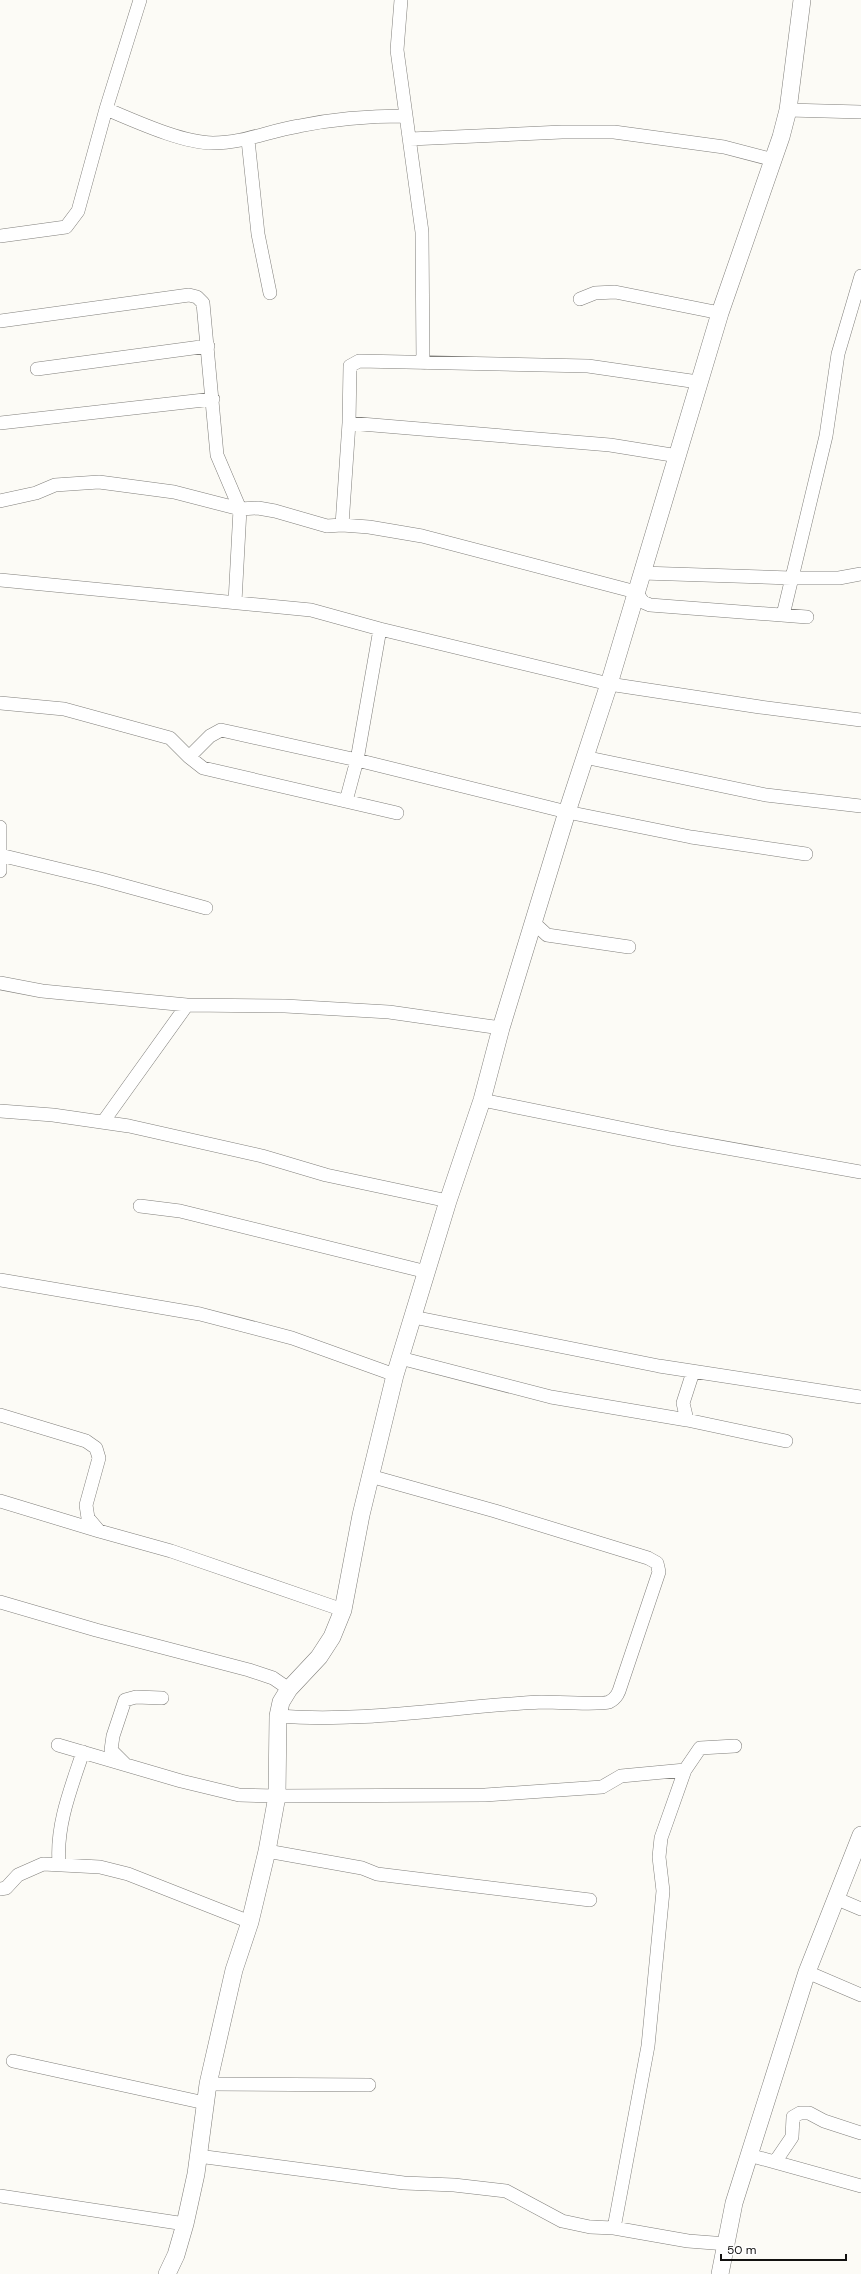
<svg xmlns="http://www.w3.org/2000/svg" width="861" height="2274" font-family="'DM Sans',sans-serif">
<rect width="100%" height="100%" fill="#fcfbf6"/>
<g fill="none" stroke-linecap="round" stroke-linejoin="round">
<defs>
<path id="minor" d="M401,0l-4,50 25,182 1,131
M106,109c29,12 76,34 107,34 30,0 56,-12 86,-17 34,-7 70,-10 105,-10
M788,110l73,2
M410,139l152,-7h52l110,15 50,13
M248,140l10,94 12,59
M0,236l66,-9 12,-16 28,-102 34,-109
M580,299l15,-6 20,-1 105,21
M0,321l189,-26 8,2 6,6 14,152 23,54 -5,93
M37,369l171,-23
M0,423l213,-24
M349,423l1,-57 9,-5 229,5 110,16
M0,501l36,-8 19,-8 44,-3 75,10 66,17 18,-1 17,3 52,15 15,-1 27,2 53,9 214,56 7,10 7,3 157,12
M342,525l7,-102 261,22 68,11
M642,573l149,5h48l22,-4
M0,580l311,30 69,19 229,55 151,23 101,13
M783,615l43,-179 12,-82 23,-78
M0,703l64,6 106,29 19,19 14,11 194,45
M189,757l21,-21 11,-6 136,30 210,52 124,25 115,17
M584,757l182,38 95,11
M346,801l11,-41 23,-131
M0,827v44
M0,855l100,24 106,29
M534,923l13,12 82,12
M0,983l42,8 145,14 98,1 104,6 112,16
M482,1100l188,38 191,34
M0,1111l53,4 76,11 133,30 64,19 122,26
M103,1122l84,-117
M140,1206l40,5 247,61
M0,1280l200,34 92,24 103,37
M413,1317l246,49 202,31
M400,1358l151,39 136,23 99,21
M0,1415l86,26 10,7 3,10 -13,47 2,13 11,13 72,20 172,59
M687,1420l-4,-17 10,-31
M0,1501l99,30
M0,1602l96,28 153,40 24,8 16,11
M278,1716c89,7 176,-10 264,-14 13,0 59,3 67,0 8,-4 10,-10 12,-17l38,-113 -2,-9 -9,-5 -153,-47 -125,-35
M58,1745l123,36 58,14 38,1 208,-1 117,-8 19,-11 64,-6 15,-22 35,-2
M125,1764l-14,-14 2,-14 12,-36 11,-3 26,1
M267,1851l95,17 15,6 213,26
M59,1863c-3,-38 12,-75 24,-111
M0,1889l6,-1 12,-13 25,-11 57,3 28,7 122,48
M835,1898l26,11
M807,1972l54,23
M13,2061l192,42
M208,2084l161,1
M749,2155l112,31
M198,2156l206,27 50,2 52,6 56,30 28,6 24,1 74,13 39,3
M775,2162l17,-25 1,-20 7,-4h9l15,8 37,12
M0,2196l185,28
M614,2228l34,-182 15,-155 -4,-34 2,-19 24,-68"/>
<path id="tertiary" d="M167,2274l9,-19 9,-31 11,-50 12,-90 26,-114 16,-48 17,-71 10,-55 1,-80 3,-14 8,-13 30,-32 13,-20 11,-27 18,-95 34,-140 53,-174 34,-101 19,-72 66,-216 42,-128 111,-371 61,-176 7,-27 14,-110
M720,2274l14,-71 73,-231 54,-137"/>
</defs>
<use href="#minor" stroke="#807f7b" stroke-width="14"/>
<use href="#tertiary" stroke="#807f7b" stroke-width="18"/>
<use href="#minor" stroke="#fff" stroke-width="13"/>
<use href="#tertiary" stroke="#fff" stroke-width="17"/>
</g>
<path d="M721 2254v6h125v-6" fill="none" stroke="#121110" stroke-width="2"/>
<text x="727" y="2254" font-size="12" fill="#121110" stroke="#ffffff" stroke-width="3" paint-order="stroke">50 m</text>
</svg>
